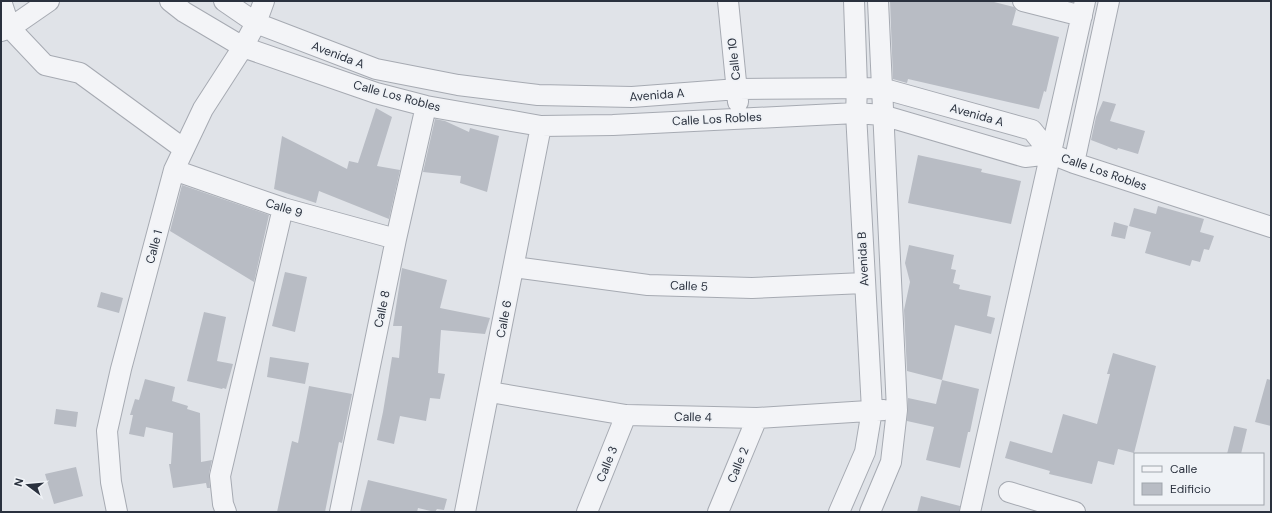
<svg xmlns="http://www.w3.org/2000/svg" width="1272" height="513" font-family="'DM Sans',sans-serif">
<rect width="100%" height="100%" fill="#e0e3e8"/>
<path fill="#b8bcc4" d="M890,1h100l24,6 2,3 -4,15 47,12 -13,55 -2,-1 -5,18 -131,-30 -1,4 -14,-4z
M1103,101l13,3 -6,17 35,10 -7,23 -20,-6 -1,2 -26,-10 5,-23z
M376,108l16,9 -15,49 23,4 -11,49 -70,-28 -3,12 -42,-14 8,-53 65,33 2,-8 9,2z
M435,119l10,2 24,11 1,-4 29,8 -12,56 -27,-9 1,-7 -38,-4z
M918,155l64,14 -1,3 40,9 -10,43 -103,-21z
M182,185l87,30 -15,67 -84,-51z
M1158,206l46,13 -4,13 14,4 -5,14 -5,-1 -4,13 -8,-2 -2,6 -45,-13 6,-21 -22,-6 5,-18 22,6z
M1114,222l14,4 -3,13 -14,-3z
M909,245l45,10 -3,14 5,1 -3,13 7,2 -1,4 32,7 -4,20 8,2 -4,16 -36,-9 -13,55 -35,-9 -3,-61 6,-28 -5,-19z
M402,268l45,12 -7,28 50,10 -5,16 -44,-4 -3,43 7,1 -5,25 -10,-1 -4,23 -26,-5 -6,28 -17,-4 6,-28 9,-55 7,1 3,-32h-9z
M285,272l22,5 -12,55 -23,-6z
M101,292l22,6 -4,15 -22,-6z
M204,312l22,5 -9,44 16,3 -7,25 -3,-1 -1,1 -35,-8z
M1113,353l43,13 -22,87 -16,-4 -4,16 -16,-4 -6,23 -43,-10 1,-3 -45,-13 5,-17 42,12 11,-39 34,10 13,-50h-3z
M270,357l39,6 -4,21 -38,-7z
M145,379l30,8 -3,14 16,5 -1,3 13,4 1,49 11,-2 -3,14 1,14h-3l-1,-5 -33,5 -4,-24h2l2,-31 -27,-6 -2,10 -15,-3 4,-19h-3l5,-16 4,1z
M1267,379l4,1v46l-16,-4z
M942,380l37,9 -9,43h-2l-8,36 -34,-8 8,-33 -27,-6 1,-23 28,6z
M309,386l43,8 -10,49 -3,-1 -14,70h-48l15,-71 6,2z
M56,409l22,3 -2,15 -22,-3z
M1234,426l13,3 -6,25h-14z
M76,467l7,29 -29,8 -9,-30z
M368,480l79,19 -3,11 -7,-1 -2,3 -17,-4 -1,4h-57z
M921,496l39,10 -1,6h-42z"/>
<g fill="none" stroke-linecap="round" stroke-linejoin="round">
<defs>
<path id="minor" d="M1,1l9,27 35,37 35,8 104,76
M170,1l14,11 59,35 133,46 50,13 115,20 72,-1 243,-12 26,2 143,42 26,-3 23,9 197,64
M224,1l32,22 120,46 82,16 80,10 94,2 106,-8 143,-1 151,42 19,24
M728,1l10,101
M1023,1l59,15
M1,31l9,-3 39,-27
M1074,163l35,-162
M174,170l109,38 113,31
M514,267l134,18 104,3 112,-5
M490,392l136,23 131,3 127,-8
M1009,492l66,20
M117,512l-6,-30 -4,-51 14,-62 53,-199 29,-61 40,-62 13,-24 8,-22
M226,512l-3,-8 -3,-28 63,-268
M340,512l56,-273 30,-133
M465,512l76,-386
M587,512l39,-97
M718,512l39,-94
M839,512l26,-60 7,-42 -16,-297 1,-26 -3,-86
M870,512l21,-50 6,-52 -19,-409
M970,512l115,-511"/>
</defs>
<use href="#minor" stroke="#a6aab2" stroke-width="22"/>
<use href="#minor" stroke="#f3f4f7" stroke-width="20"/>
</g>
<g text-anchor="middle" stroke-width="3.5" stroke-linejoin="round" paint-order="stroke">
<g font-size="12" fill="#2a313e" stroke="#eff2f6">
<text transform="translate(338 55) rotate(21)" y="4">Avenida A</text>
<text transform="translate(734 59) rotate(-96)" y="4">Calle 10</text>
<text transform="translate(657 95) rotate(-4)" y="4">Avenida A</text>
<text transform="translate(397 96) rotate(15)" y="4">Calle Los Robles</text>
<text transform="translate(977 115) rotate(16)" y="4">Avenida A</text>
<text transform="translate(717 119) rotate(-3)" y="4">Calle Los Robles</text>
<text transform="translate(1104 172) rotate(19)" y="4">Calle Los Robles</text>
<text transform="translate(284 208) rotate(17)" y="4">Calle 9</text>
<text transform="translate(154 247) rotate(-75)" y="4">Calle 1</text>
<text transform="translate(863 259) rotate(-93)" y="4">Avenida B</text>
<text transform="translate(689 286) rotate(2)" y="4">Calle 5</text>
<text transform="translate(382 309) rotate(-78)" y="4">Calle 8</text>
<text transform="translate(504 319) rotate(-79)" y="4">Calle 6</text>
<text transform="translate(693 417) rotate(1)" y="4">Calle 4</text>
<text transform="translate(607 464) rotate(-68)" y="4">Calle 3</text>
<text transform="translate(738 465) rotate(-68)" y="4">Calle 2</text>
</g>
</g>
<rect width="1272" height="513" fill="none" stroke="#2a313e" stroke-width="4"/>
<rect x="1134" y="453" width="130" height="52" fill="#eff2f6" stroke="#a0a5ac"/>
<rect x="1142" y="466" width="20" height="6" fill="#f3f4f7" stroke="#a0a5ac"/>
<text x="1170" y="473" font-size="12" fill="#2a313e">Calle</text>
<rect x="1142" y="483" width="20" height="12" fill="#b8bcc4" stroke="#a0a5ac"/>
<text x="1170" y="493" font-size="12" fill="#2a313e">Edificio</text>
<g transform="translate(28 485) rotate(286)" stroke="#eff2f6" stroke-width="3" paint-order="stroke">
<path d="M0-3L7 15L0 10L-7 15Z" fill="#2a313e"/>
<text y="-6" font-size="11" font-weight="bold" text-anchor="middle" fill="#2a313e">N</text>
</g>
</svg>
